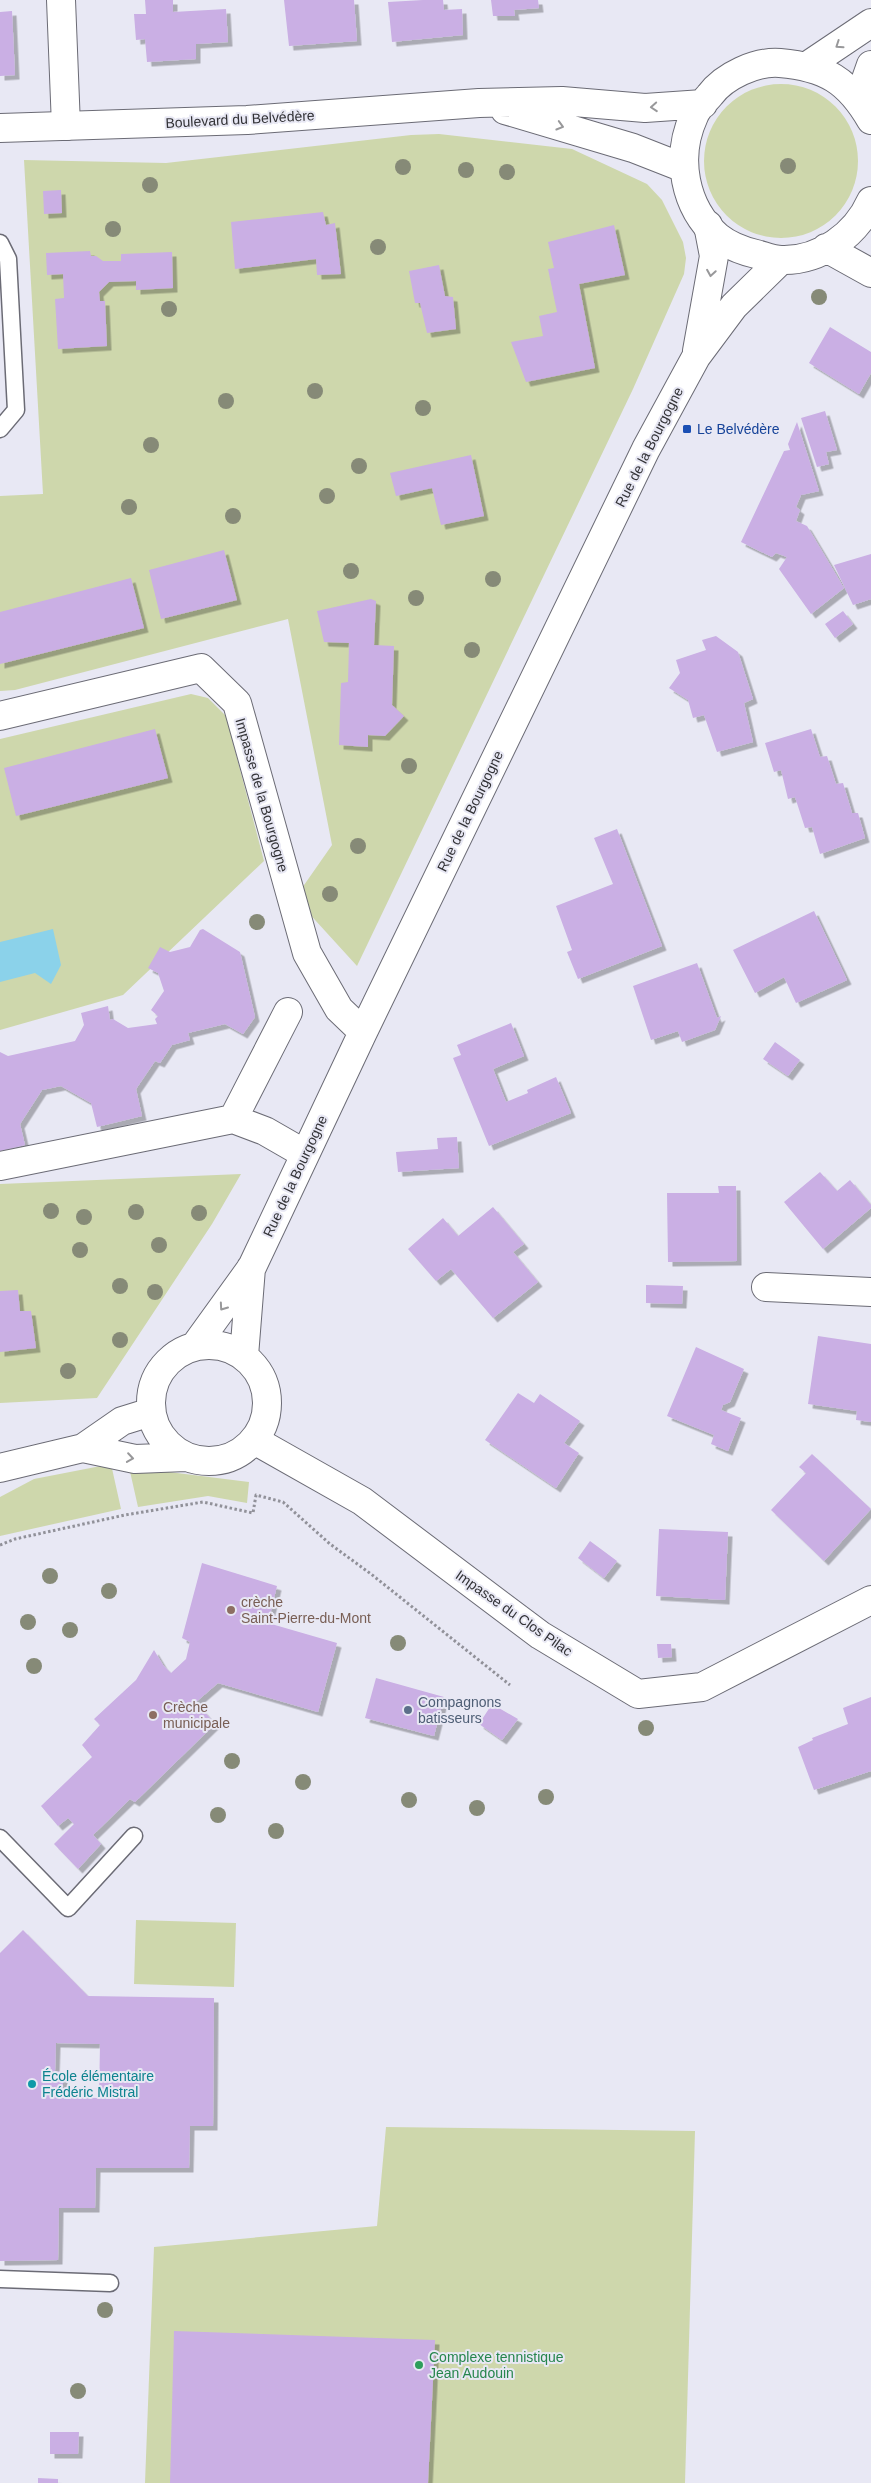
<svg xmlns="http://www.w3.org/2000/svg" width="871" height="2483" font-family="Helvetica,sans-serif">
<defs>
<filter id="shadow"><feDropShadow dx="4.5" dy="4.5" stdDeviation="0" flood-color="#0004"/></filter>
</defs>
<rect width="100%" height="100%" fill="#e8e8f4"/>
<path fill="#ced7ac" d="M704 161a77 77 0 1 1 154 0a77 77 0 1 1-154 0Z
M439,134l133,15 75,35 15,16 21,42 3,16 -2,16 -51,115 -276,577 -62,-68 37,-53 -44,-226 -273,71 -15,1v-195l43,-2 -19,-334 142,3 245,-28z
M191,694l17,4 18,18 38,145 -141,134 -123,35v-291z
M241,1174l-29,50 -115,174 -97,5v-219z
M111,1464l10,45 -121,27v-39l34,-18z
M129,1467l120,15 -2,21 -39,-7 -70,11z
M136,1920l100,3 -2,64 -100,-3z
M386,2127l309,4 -10,352h-540l9,-236 223,-21z"/>
<path fill="#8bd2ea" d="M53,929l8,36 -10,19 -16,-11 -35,9v-40z"/>
<path fill="#caafe4" fill-rule="evenodd" filter="url(#shadow)" d="M145,0h28v12l53,-3 2,33 -32,2v15l-49,3 -2,-23 -9,1 -2,-26h12z
M284,0h70l3,41 -68,5z
M423,0h20l1,10 18,-1 1,26 -71,7 -4,-40z
M491,0h47l1,8 -25,2 1,6h-22z
M12,11l3,64 -15,1v-64z
M61,190l1,23 -18,1 -1,-23z
M323,212l3,13 9,-2 6,51 -24,1 -1,-16 -81,10 -4,-47z
M614,225l11,50 -46,9 16,84 -69,14 -15,-40 32,-6 -4,-20 18,-4 -9,-43 6,-1 -6,-26z
M90,251l1,5h5l7,5h18v-7l51,-2 1,36 -37,2v-9l-27,1 -10,10 1,9h5l2,45 -49,3 -3,-50 9,-1 -1,-24 -16,1 -1,-22z
M439,265l6,31 8,1 3,32 -29,4 -7,-30h-5l-6,-32z
M830,327l41,25v21l-12,21 -50,-31z
M825,411l12,39 -11,2 3,12 -12,3 -16,-49z
M797,422l22,69 -18,4 -5,12 4,3 -4,11 11,5 37,62 -33,26 -32,-45 8,-12 -11,-4 -4,4 -31,-15 43,-91 6,-1 -2,-6z
M471,455l13,61 -43,9 -9,-37 -36,8 -6,-23z
M224,550l13,50 -76,19 -12,-49z
M871,554v45l-18,6 -19,-40z
M131,578l13,50 -144,36v-52z
M371,599l5,2 -2,44 20,1 -2,59 12,11 -19,20 -17,-1v12l-29,-2 2,-62 7,-1 1,-39 -25,-1 -7,-31z
M843,611l10,13 -18,14 -10,-14z
M716,636l22,16 15,47 -9,4 9,39 -36,10 -13,-37 -11,3 -5,-18 -19,-12 11,-15 -4,-13 30,-10 -4,-10z
M155,729l13,49 -152,38 -12,-48z
M811,729l9,28 7,-1 9,28 7,-1 9,30h6l7,25 -45,16 -8,-27 -7,1 -10,-31 -7,2 -7,-29 -7,2 -9,-29z
M617,829l45,117 -84,33 -11,-27 5,-2 -16,-44 57,-22 -19,-46z
M814,911l33,69 -51,23 -12,-26 -29,16 -22,-43z
M203,929l37,23 15,65 -12,17 -18,-10 -37,9 2,7 -18,5 -12,18 -5,-2 -19,28 6,27 -45,11 -6,-24 -30,-17 -19,4 -22,34 5,21 -25,6v-99l8,4 67,-15 9,-16 -3,-12 27,-7 2,14 3,-1 15,9 29,-4 -2,-5 3,-3 -7,-6 13,-19 -6,-18 -10,-5 12,-21 10,5 20,-5 10,-17z
M697,963l20,55 4,-2 -6,14 -33,12 -4,-11 -27,9 -18,-54z
M511,1023l13,33 -31,13 13,33 22,-9 -1,-3 29,-13 15,36 -82,33 -36,-88 8,-3 -4,-10z
M775,1042l25,18 -12,16 -25,-17z
M457,1137l2,31 -61,4 -2,-20 42,-3 -1,-11z
M820,1172l17,19 13,-11 21,25v3l-48,41 -39,-47z
M718,1186h18l1,75 -69,1 -1,-69h52z
M493,1207l31,37 -11,8 25,30 -45,36 -42,-49 -15,12 -28,-32 35,-31 15,18z
M646,1285l37,1 -1,18 -36,-1z
M18,1290l2,21h11l5,37 -36,4v-61z
M818,1336l53,8v78l-15,-2 1,-9 -49,-7z
M696,1347l48,22 -14,33 -7,3 -2,5 20,8 -13,33 -17,-7 3,-9 -47,-19z
M518,1393l16,10 6,-9 40,27 -16,22 15,10 -23,35 -71,-48z
M812,1454l59,55 -47,52 -53,-51 35,-37 -7,-6z
M659,1529l69,3 -3,68 -69,-4z
M590,1541l27,20 -13,17 -26,-20z
M202,1563l75,23 -9,37 69,20 -19,69 -100,-29 -22,19 19,22 -80,78 -5,-3 -37,36 8,9 -23,25 -24,-25 20,-20 -6,-6 -10,8 -17,-20 51,-49 -10,-12 18,-20 -6,-6 42,-39 18,-30 9,15 8,8 15,-14 4,-17 -8,-4z
M657,1644h14l1,13 -14,1z
M376,1678l68,19 -10,39 -69,-18z
M871,1697v74l-57,19 -16,-43 15,-7 -1,-2 36,-14 -5,-16z
M492,1704l26,15 -16,21 -23,-16z
M23,1930l65,66 126,2 -1,128h-23l-1,42h-93l-1,40h-36l-1,52 -58,1v-308zM56,2043l44,1 -1,54 -36,-1v-25l-8,-1z
M174,2331l261,9 -7,143h-258z
M50,2432h29l-1,22h-28z
M38,2478l20,1v4h-20z"/>
<g fill="none" stroke-linecap="round" stroke-linejoin="round">
<defs>
<path id="lane" d="M0,243l8,16 8,151 -16,19
M0,1838l68,70 66,-72
M0,2279l110,4"/>
<path id="street" d="M61,0l5,126
M807,66l64,-43
M859,99l12,-34
M697,351l17,-95 -6,-31
M0,716l201,-48 36,35 70,250 32,56 24,23
M233,1119l55,-107
M0,1166l233,-47 32,12 40,23
M766,1287l105,5
M151 1403a58 58 0 1 1 116 0a58 58 0 1 1-116 0Z
M195,1346l57,-79 111,-235 283,-583 50,-92 38,-51 47,-46
M244,1356l7,-88
M254,1440l108,61 178,134 98,59 64,-7 169,-87
M83,1448l52,11 51,-2
M0,1468l83,-20 39,-27 29,-9"/>
<path id="secondary" d="M505,110l128,38 51,20
M871,120c-23,-40 -46,-53 -91,-57 -24,-2 -56,13 -70,32 -5,6 -13,13 -16,21 -19,41 -10,91 24,121 10,8 25,14 38,17 8,2 17,6 26,6 38,1 74,-25 89,-59
M0,128l247,-8 232,-17 83,-2 83,7 58,-4
M826,248l45,25"/>
</defs>
<use href="#lane" stroke="#6b6b75" stroke-width="19"/>
<use href="#street" stroke="#6b6b75" stroke-width="30"/>
<use href="#secondary" stroke="#6b6b75" stroke-width="30"/>
<path stroke="#919199" stroke-width="3" stroke-dasharray="2.5 2.5" stroke-linecap="butt" d="M0,1545l15,-6 110,-24 78,-13 50,11 3,-18 27,7 47,42 41,30 139,111"/>
<use href="#lane" stroke="#fff" stroke-width="16"/>
<use href="#street" stroke="#fff" stroke-width="28"/>
<use href="#secondary" stroke="#fff" stroke-width="28"/>
</g>
<g fill="#868a77">
<circle cx="788" cy="166" r="8"/>
<circle cx="403" cy="167" r="8"/>
<circle cx="466" cy="170" r="8"/>
<circle cx="507" cy="172" r="8"/>
<circle cx="150" cy="185" r="8"/>
<circle cx="113" cy="229" r="8"/>
<circle cx="378" cy="247" r="8"/>
<circle cx="819" cy="297" r="8"/>
<circle cx="169" cy="309" r="8"/>
<circle cx="315" cy="391" r="8"/>
<circle cx="226" cy="401" r="8"/>
<circle cx="423" cy="408" r="8"/>
<circle cx="151" cy="445" r="8"/>
<circle cx="359" cy="466" r="8"/>
<circle cx="327" cy="496" r="8"/>
<circle cx="129" cy="507" r="8"/>
<circle cx="233" cy="516" r="8"/>
<circle cx="351" cy="571" r="8"/>
<circle cx="493" cy="579" r="8"/>
<circle cx="416" cy="598" r="8"/>
<circle cx="472" cy="650" r="8"/>
<circle cx="409" cy="766" r="8"/>
<circle cx="358" cy="846" r="8"/>
<circle cx="330" cy="894" r="8"/>
<circle cx="257" cy="922" r="8"/>
<circle cx="51" cy="1211" r="8"/>
<circle cx="136" cy="1212" r="8"/>
<circle cx="199" cy="1213" r="8"/>
<circle cx="84" cy="1217" r="8"/>
<circle cx="159" cy="1245" r="8"/>
<circle cx="80" cy="1250" r="8"/>
<circle cx="120" cy="1286" r="8"/>
<circle cx="155" cy="1292" r="8"/>
<circle cx="120" cy="1340" r="8"/>
<circle cx="68" cy="1371" r="8"/>
<circle cx="50" cy="1576" r="8"/>
<circle cx="109" cy="1591" r="8"/>
<circle cx="28" cy="1622" r="8"/>
<circle cx="70" cy="1630" r="8"/>
<circle cx="398" cy="1643" r="8"/>
<circle cx="34" cy="1666" r="8"/>
<circle cx="646" cy="1728" r="8"/>
<circle cx="232" cy="1761" r="8"/>
<circle cx="303" cy="1782" r="8"/>
<circle cx="546" cy="1797" r="8"/>
<circle cx="409" cy="1800" r="8"/>
<circle cx="477" cy="1808" r="8"/>
<circle cx="218" cy="1815" r="8"/>
<circle cx="276" cy="1831" r="8"/>
<circle cx="105" cy="2310" r="8"/>
<circle cx="78" cy="2391" r="8"/>
</g>
<defs><path id="oneway-chevron" d="M-2-3.5L2.5 0L-2 3.5" fill="none" stroke-width="1.6" stroke-linecap="round" stroke-linejoin="round" transform="scale(1.25)"/></defs>
<g stroke="#98989a">
<use href="#oneway-chevron" transform="translate(839 45) rotate(146)"/>
<use href="#oneway-chevron" transform="translate(654 107) rotate(176)"/>
<use href="#oneway-chevron" transform="translate(560 126) rotate(16)"/>
<use href="#oneway-chevron" transform="translate(711 273) rotate(99)"/>
<use href="#oneway-chevron" transform="translate(223 1307) rotate(125)"/>
<use href="#oneway-chevron" transform="translate(130 1458) rotate(8)"/>
</g>
<rect fill="#1a4fb4" stroke="#e8e8f4" stroke-width="2" x="682" y="424" width="10" height="10" rx="2.5"/>
<g fill="#8d6e63" stroke="#e8e8f4" stroke-width="2">
<circle cx="231" cy="1610" r="5"/>
<circle cx="153" cy="1715" r="5"/>
</g>
<circle fill="#5c6f8a" stroke="#e8e8f4" stroke-width="2" cx="408" cy="1710" r="5"/>
<circle fill="#0f9aa8" stroke="#e8e8f4" stroke-width="2" cx="32" cy="2084" r="5"/>
<circle fill="#2e9e5b" stroke="#e8e8f4" stroke-width="2" cx="419" cy="2365" r="5"/>
<g text-anchor="middle" stroke-width="4" stroke-linejoin="round" paint-order="stroke">
<g font-size="14" fill="#323236" stroke="#e8e8f4">
<text transform="translate(240 119) rotate(-3)" y="5">Boulevard du Belvédère</text>
<text transform="translate(649 447) rotate(-63)" y="5">Rue de la Bourgogne</text>
<text transform="translate(262 795) rotate(74)" y="5">Impasse de la Bourgogne</text>
<text transform="translate(470 811) rotate(-64)" y="5">Rue de la Bourgogne</text>
<text transform="translate(295 1176) rotate(-65)" y="5">Rue de la Bourgogne</text>
<text transform="translate(514 1613) rotate(35)" y="5">Impasse du Clos Pilac</text>
</g>
<g font-size="14" fill="#164399" stroke="#e8e8f4" text-anchor="start">
<text x="697" y="434">Le Belvédère</text>
</g>
<g font-size="14" fill="#785e54" stroke="#e8e8f4" text-anchor="start">
<text x="241" y="1607">crèche<tspan x="241" dy="16">Saint-Pierre-du-Mont</tspan></text>
<text x="163" y="1712">Crèche<tspan x="163" dy="16">municipale</tspan></text>
</g>
<g font-size="14" fill="#4e5e75" stroke="#e8e8f4" text-anchor="start">
<text x="418" y="1707">Compagnons<tspan x="418" dy="16">batisseurs</tspan></text>
</g>
<g font-size="14" fill="#0d838f" stroke="#e8e8f4" text-anchor="start">
<text x="42" y="2081">École élémentaire<tspan x="42" dy="16">Frédéric Mistral</tspan></text>
</g>
<g font-size="14" fill="#27864d" stroke="#e8e8f4" text-anchor="start">
<text x="429" y="2362">Complexe tennistique<tspan x="429" dy="16">Jean Audouin</tspan></text>
</g>
</g>
</svg>
